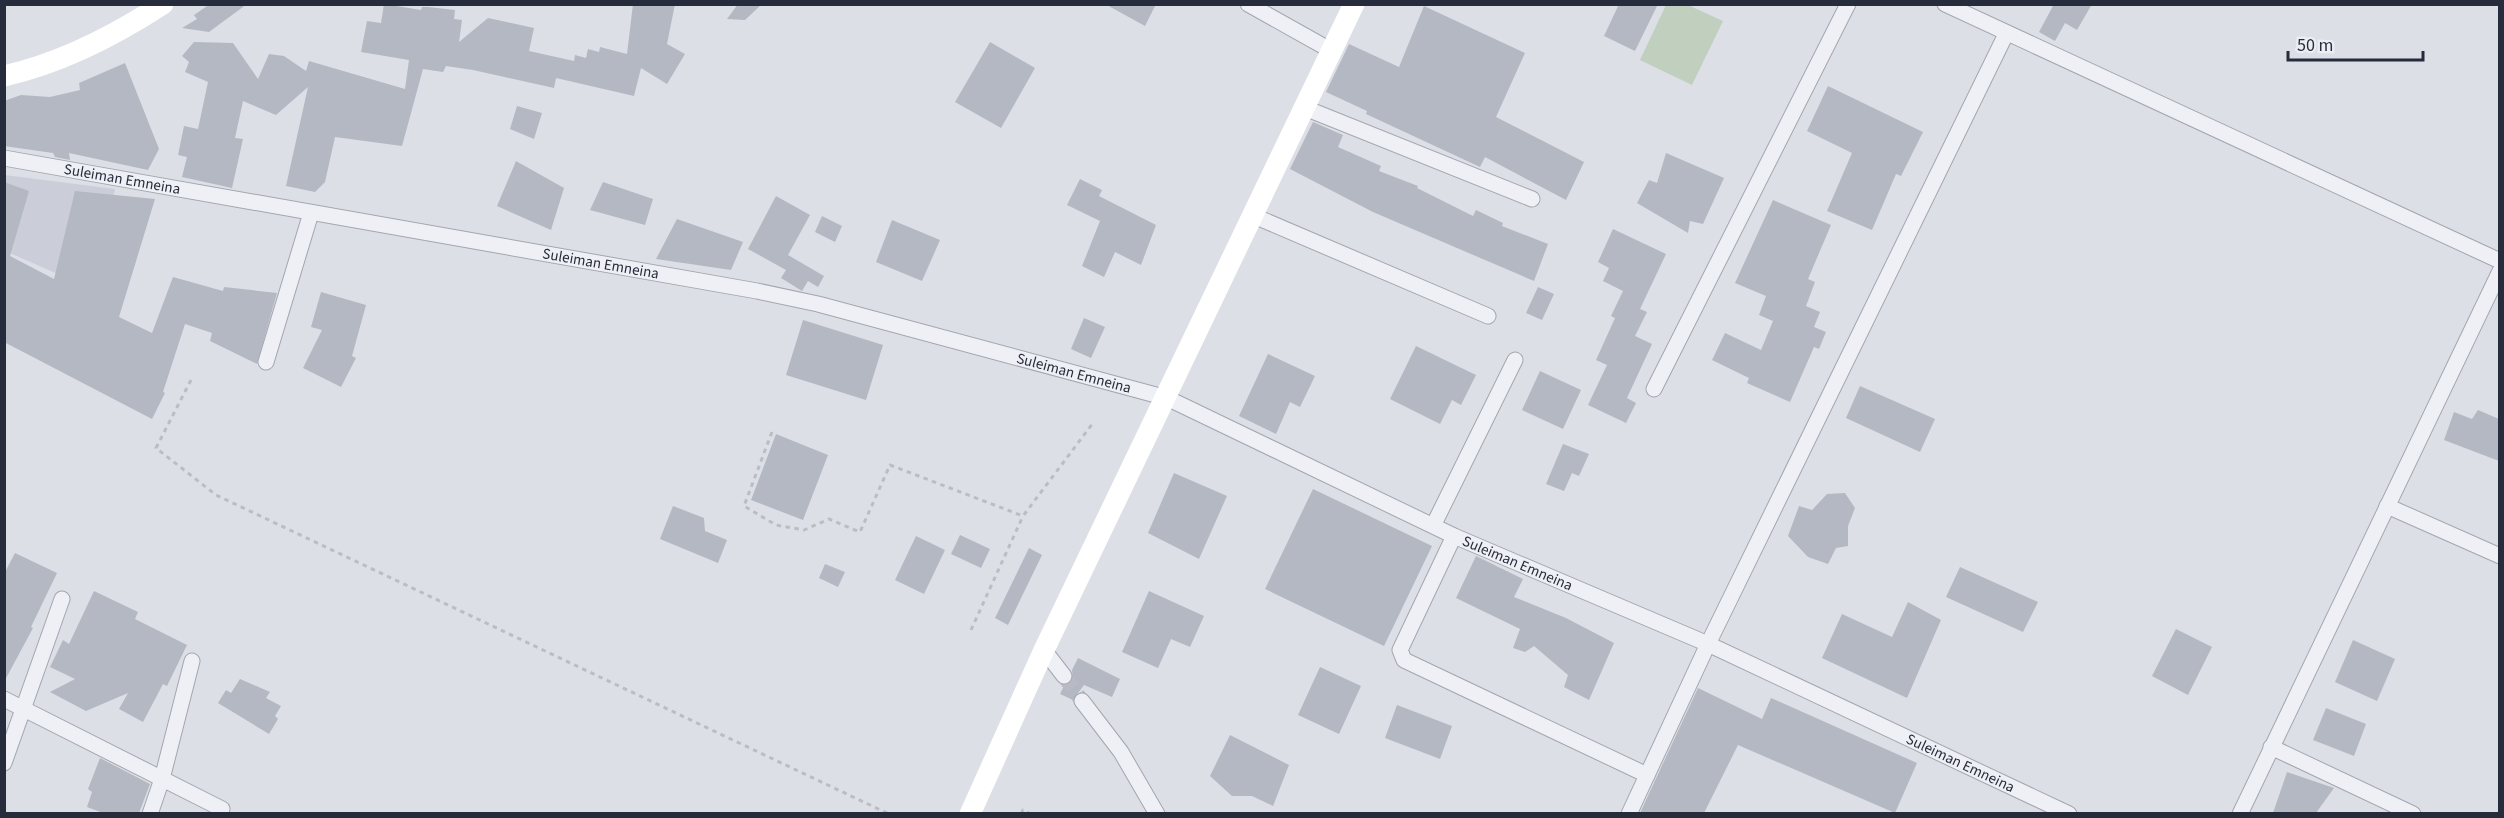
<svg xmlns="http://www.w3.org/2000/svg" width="2504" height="818" font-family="'Source Sans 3',sans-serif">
<rect width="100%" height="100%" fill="#dddfe6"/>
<path fill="#cbced8" d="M5,175l110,14 -25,99 -85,-37z"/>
<path fill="#c1cfbe" d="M1666,5h22l35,16 -31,64 -52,-25z"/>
<path fill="#b4b8c2" d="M210,4h37l-38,28 -27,-4 15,-9 -3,-4z
M384,4l37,6 1,-3h6l27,3 -1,9 8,1 -3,22 29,-24 46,10 -5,23 45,10 1,-6 11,3 2,-9 11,3 1,-5 27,7 6,-50h42l-8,40 18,10 -18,30 -26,-16 -7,28 -78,-18 -2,10 -81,-18 -27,-4 -3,6 -20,-3 -21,77 -67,-9 -10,45 -10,10 -29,-6 22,-99 -32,28 -33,-14 -8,37 8,1 -11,49 -50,-11 5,-20 -9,-2 6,-29 14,3 10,-47 -23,-10 4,-10 -7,-6 12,-14 39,1 25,36 11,-25 15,2 22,15 3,-10 96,28 4,-29 -48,-8 6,-31 14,2z
M738,4h24l-17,16 -18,-1z
M1105,4h51l-11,22z
M1619,4h39l-23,47 -31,-15z
M2054,4h38l-15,26 -12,-7 -10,18 -16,-9z
M1424,6l101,47 -29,64 88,45 -18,38 -81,-43 -5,10 -114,-53 1,-3 -41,-19 23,-48 50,23z
M990,42l45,26 -34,60 -46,-26z
M125,63l34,86 -11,21 -79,-17 1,7 -15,-3 -2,-4 -49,-7v-45l17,-6 29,2 30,-7 -1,-7z
M1828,86l95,46 -22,44 -5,-2 -24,56 -45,-19 25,-58 -45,-22z
M517,106l25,7 -8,26 -24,-10z
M1313,122l30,13 -5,12 43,19 -2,5 39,15 -1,2 56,28 3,-6 27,13 -1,3 46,18 -14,37 -161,-69 -83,-43z
M1666,153l58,25 -21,46 -13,-3 -2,12 -51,-30 12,-23 8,3z
M516,161l48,27 -13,42 -54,-24z
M1080,179l22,11 -3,6 57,29 -15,40 -26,-13 -11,25 -22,-11 18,-45 -33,-16z
M4,182l25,9 -19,65 44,23 21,-88 80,8 -36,118 33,16 21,-56 50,14 1,-4 53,6 -20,71 -47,-23 2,-8 -27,-9 -22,68 2,1 -13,26 -148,-77z
M603,182l50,17 -8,26 -55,-15z
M776,196l34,19 -22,40 36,21 -6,11 -10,-6 -6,10 -21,-13 5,-8 -38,-21z
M1773,200l58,25 -23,54 7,3 -9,24 14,6 -6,15 12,5 -7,17 -5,-2 -24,55 -43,-19 2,-5 -37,-18 13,-27 36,17 12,-29 -14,-6 7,-19 -31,-13z
M822,216l20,10 -7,16 -20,-10z
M677,219l66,23 -12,28 -75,-11z
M892,220l48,20 -18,41 -46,-19z
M1613,229l53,25 -26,55 7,3 -12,24 17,8 -25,54 9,5 -10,20 -38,-18 19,-40 -11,-5 19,-42 -4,-2 12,-25 -20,-10 6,-13 -11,-6z
M1538,287l16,7 -12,26 -16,-7z
M321,292l45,13 -14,51 4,2 -15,29 -38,-19 19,-38 -11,-3z
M1084,318l21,9 -14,31 -20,-9z
M803,320l80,25 -17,55 -80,-25z
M1416,346l60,29 -15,30 -9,-5 -12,24 -50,-25z
M1268,354l47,22 -15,31 -10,-5 -14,32 -37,-18z
M1540,371l41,19 -18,39 -41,-19z
M1860,386l75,33 -15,33 -74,-34z
M2478,410l21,9v42l-55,-21 10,-28 18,7z
M776,434l52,21 -25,65 -52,-20z
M1563,444l26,10 -10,22 -7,-3 -8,18 -18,-7z
M1174,473l53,23 -28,63 -51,-26z
M1313,489l119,57 -48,100 -119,-57z
M1845,493l10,15 -7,18v20l-12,2 -8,16 -20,-7 -20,-21 11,-30 13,4 15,-16z
M673,506l31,12 1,13 22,9 -9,23 -58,-24z
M960,535l30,14 -9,19 -30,-14z
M916,536l29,14 -21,44 -29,-14z
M1029,548l13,7 -34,70 -13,-7z
M15,553l42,20 -26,54 2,1 -29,54v-108z
M1476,556l47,23 -9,18 52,21 48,25 -25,57 -25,-13 4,-12 -34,-29 -9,6 -12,-4 7,-19 -64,-31z
M825,564l20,8 -7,15 -19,-9z
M1960,567l78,35 -15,30 -77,-35z
M94,591l44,21 -3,7 52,26 -20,41 -4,-2 -20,38 -24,-13 9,-16 -42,18 -36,-19 25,-13 -25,-12 13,-27 6,4z
M1149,591l55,25 -14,31 -19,-8 -13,29 -36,-16z
M1908,602l33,18 -34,78 -85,-40 20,-44 50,23z
M2176,629l36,18 -24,48 -36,-19z
M2353,640l42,19 -18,42 -42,-19z
M1078,658l42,21 -8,18 -28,-12 -11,15 -13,-6 4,-8 9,-6 -1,-10z
M1320,667l41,19 -22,48 -41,-19z
M240,679l30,13 -4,6 15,8 -6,10 3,3 -9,15 -51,-31 8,-13 5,3z
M1698,688l64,31 9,-21 146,65 -22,50 -157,-68 -34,68h-64z
M1397,705l55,21 -12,33 -55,-21z
M2326,708l40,16 -12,32 -41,-16z
M1230,735l59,30 -16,41 -21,-10h-20l-22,-20z
M100,758l50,26 -11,29h-36l-16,-6 5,-15 -4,-3z
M2287,772l47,16 -18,25h-43z"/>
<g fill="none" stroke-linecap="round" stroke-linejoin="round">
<path stroke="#b9bbc4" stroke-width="15" stroke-dasharray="15 8" stroke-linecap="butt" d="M1064,676l18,25"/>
<defs>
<g id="street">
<path d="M1248,4l84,47"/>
<path d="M1945,4l555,257"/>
<path d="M1305,108l227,91"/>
<path id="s1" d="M4,158l753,133 61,13 349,94 287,138 254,108 361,170"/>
<path d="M1254,216l234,100"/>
<path d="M266,362l45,-149"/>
<path d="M1654,389l194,-385"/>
<path d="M2387,506l113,50"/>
<path d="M1434,524l81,-164"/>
<path d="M1454,536l-54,114 4,10 243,115"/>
<path d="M1044,650l20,26"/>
<path d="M4,699l218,110"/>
<path d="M1082,701l39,51 36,62"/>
<path d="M2271,747l142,67"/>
<path d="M4,763l58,-164"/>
<path d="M150,814l12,-35 30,-118"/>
<path d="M1629,814l79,-170 298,-610"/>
<path d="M2240,814l260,-543"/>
</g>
</defs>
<use href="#street" stroke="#a3a6b0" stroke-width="17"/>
<path stroke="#bbbdc5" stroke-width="3" stroke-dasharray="4.5 4.5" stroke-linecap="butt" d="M191,380l-35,68 60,47 673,319
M772,432l-28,74 32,19 28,5 25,-11 31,13 30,-67 133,51 70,-93
M971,630l52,-114
M1021,814l2,-4 8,4"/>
<use href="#street" stroke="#eff0f5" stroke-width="15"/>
<path stroke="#fff" stroke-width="21" d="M4,76c58,-13 110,-40 159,-72
M970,814l74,-164 310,-646"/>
</g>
<g text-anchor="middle" stroke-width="5" stroke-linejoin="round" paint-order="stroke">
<g font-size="15" fill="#272c3c" stroke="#eceef4">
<text dy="5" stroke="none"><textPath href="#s1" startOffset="120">Suleiman Emneina</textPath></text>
<text dy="5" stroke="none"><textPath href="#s1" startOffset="606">Suleiman Emneina</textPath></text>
<text dy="5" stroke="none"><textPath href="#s1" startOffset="1092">Suleiman Emneina</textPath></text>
<text dy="5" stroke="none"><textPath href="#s1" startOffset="1576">Suleiman Emneina</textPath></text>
<text dy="5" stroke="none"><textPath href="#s1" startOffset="2062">Suleiman Emneina</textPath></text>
</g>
</g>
<rect width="2504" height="818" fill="none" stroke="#272c3c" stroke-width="12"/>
<path d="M2288 51v9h135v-9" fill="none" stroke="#272c3c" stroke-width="3"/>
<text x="2297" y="51" font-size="18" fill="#272c3c" stroke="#eceef4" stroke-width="4.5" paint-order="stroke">50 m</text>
</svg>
